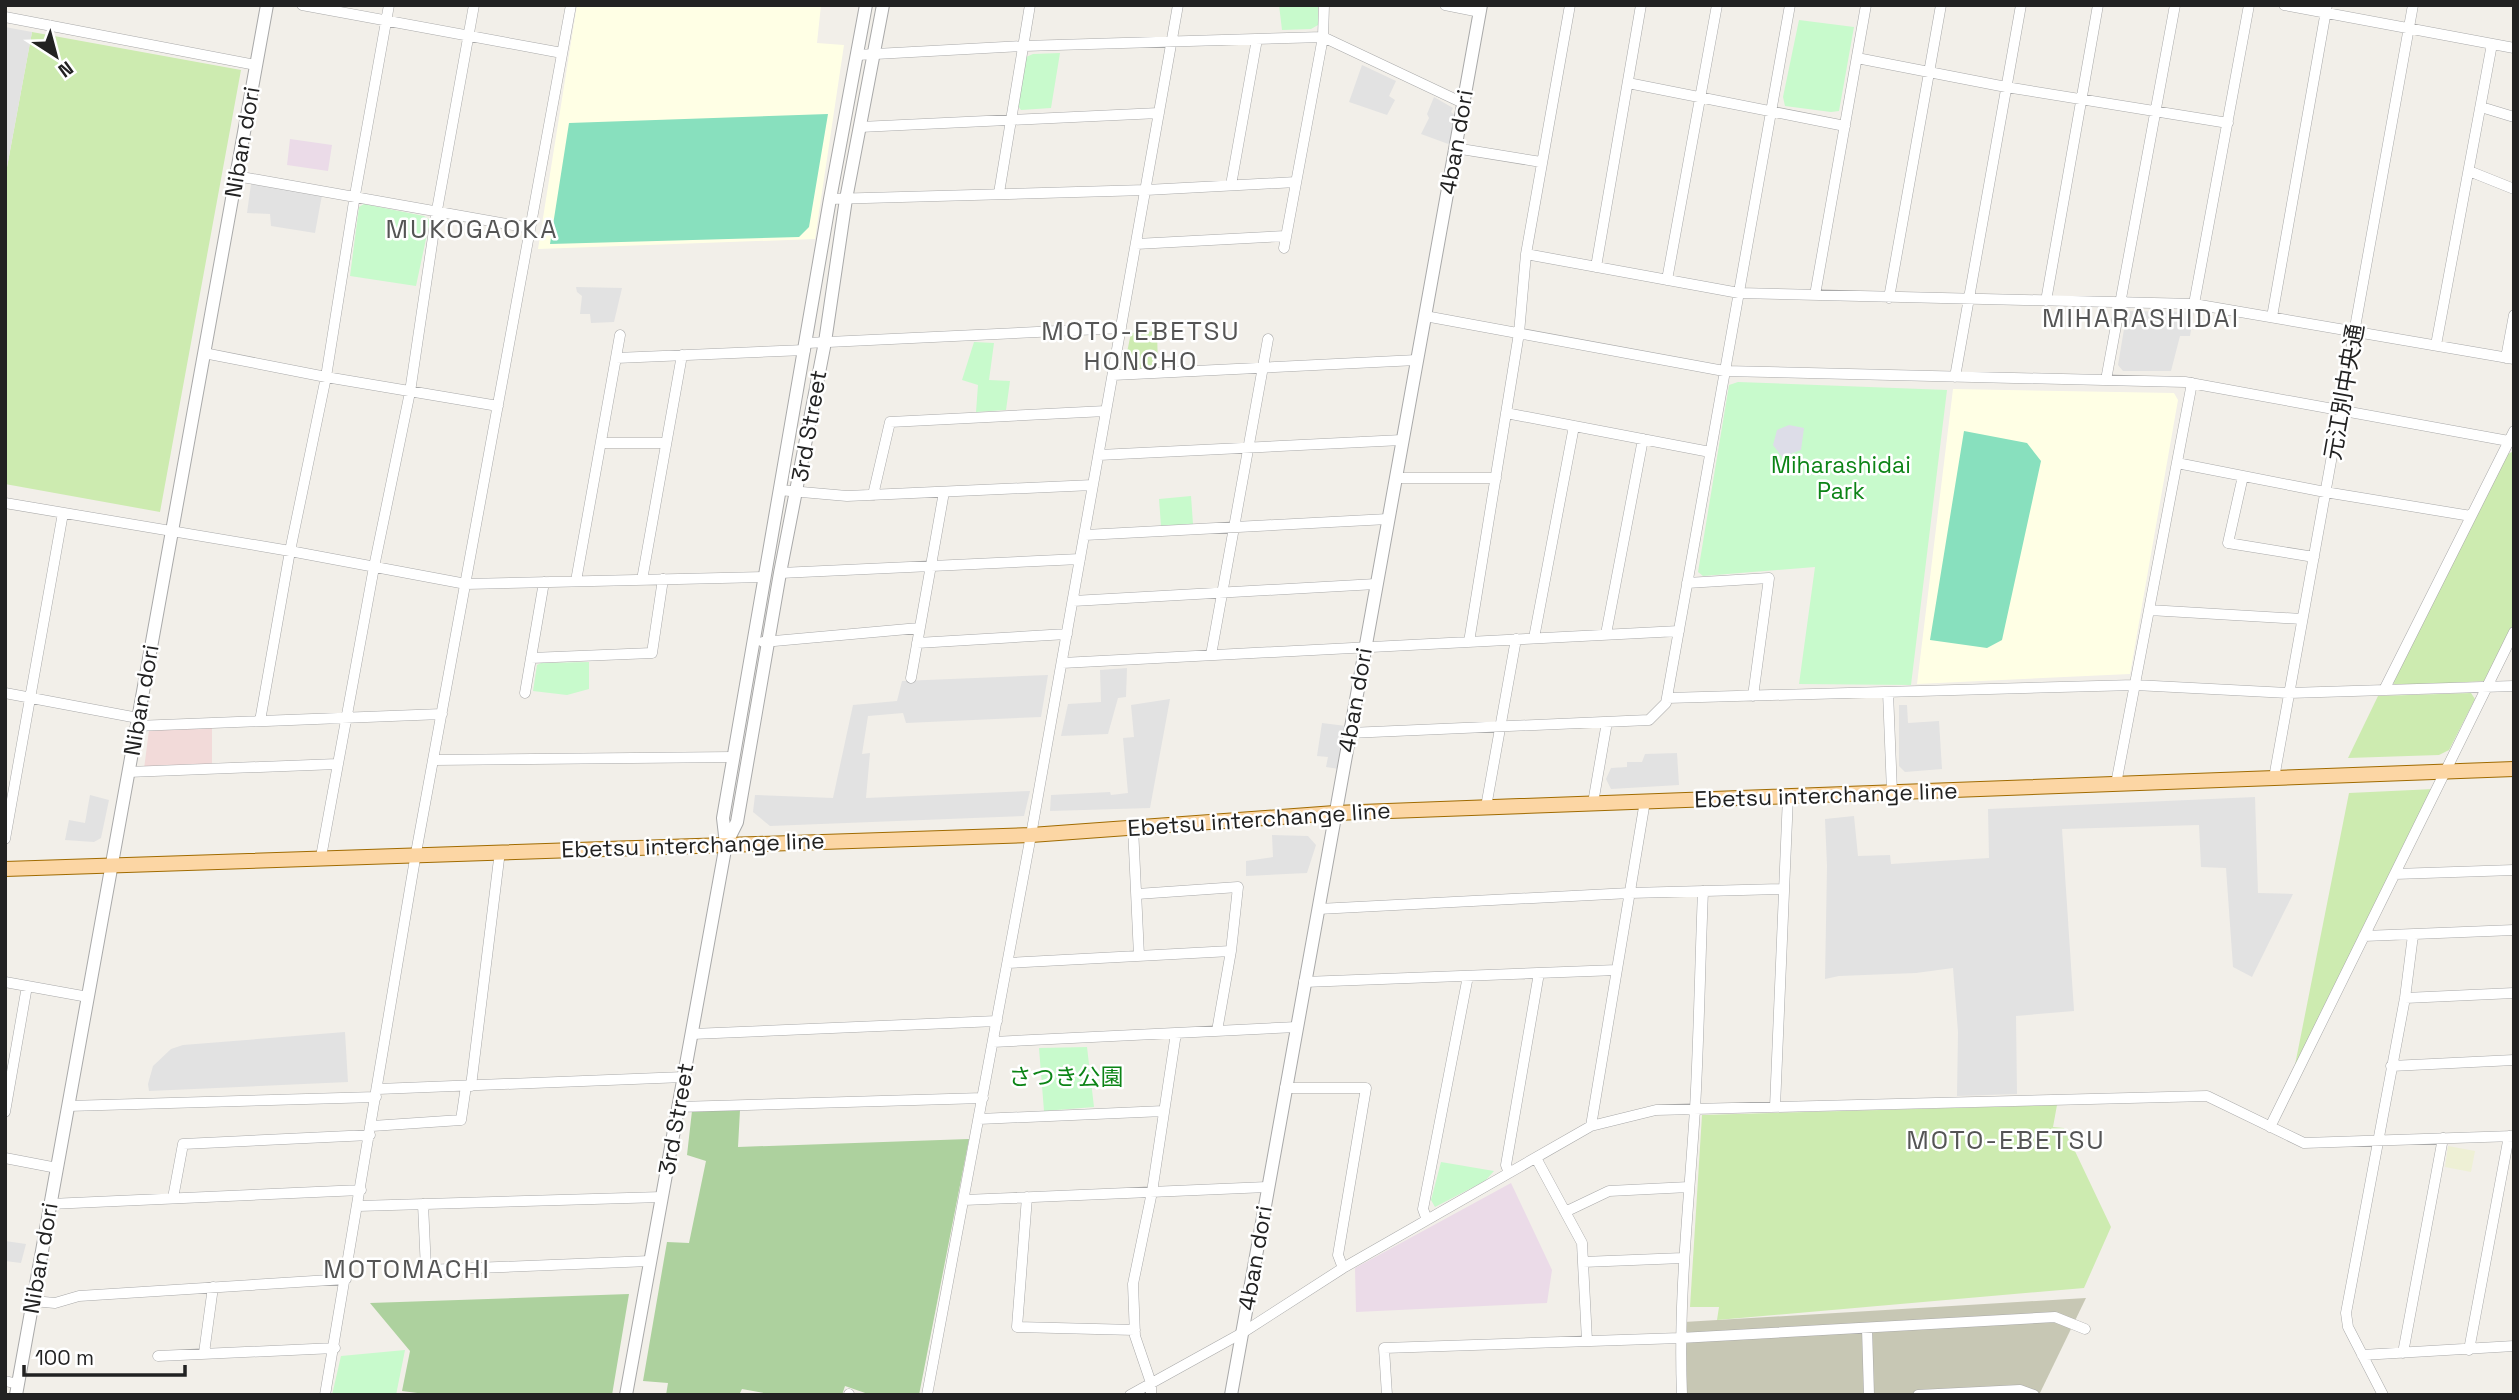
<svg xmlns="http://www.w3.org/2000/svg" width="2519" height="1400" font-family="'Space Grotesk','Noto Sans JP',sans-serif">
<rect width="100%" height="100%" fill="#f2efe9"/>
<path fill="#f2dad9" d="M212,726v40l-68,3 5,-39z"/>
<path fill="#ebdbe8" d="M290,139l42,6 -4,26 -41,-6z
M1511,1183l41,87 -5,33 -191,9 -1,-44z"/>
<path fill="#ffffe5" d="M577,5h244l-4,38 27,2 -29,194 -277,10z
M1953,389l221,4 4,7 -48,274 -213,10z"/>
<path fill="#c7c7b4" d="M2086,1298l-47,97h-357l2,-73z"/>
<path fill="#eef0d5" d="M2448,1146l27,5 -4,21 -26,-5z"/>
<path fill="#cdebb0" d="M32,32l209,38 -81,442 -155,-28v-306z
M1157,331l1,37 -28,1 -5,-7 6,-29z
M2514,451v172l-30,58 -87,5 -4,-3 113,-228z
M2471,693l4,6 -26,51 -10,5 -91,3 30,-62z
M2434,789l-139,276 54,-272z
M2057,1105l-4,22 11,1 47,99 -27,61 -367,32 2,-13h-29l12,-192z"/>
<path fill="#add19e" d="M740,1110l-2,37 231,-8 -50,256h-48l-26,-9 -3,9h-67l-33,-6 -3,6h-73l2,-12 -25,-2 24,-139 22,1 17,-82 -19,-6 5,-44z
M629,1294l-17,101h-179l-31,-4 8,-40 -40,-48z"/>
<path fill="#c8facc" d="M1279,5h39v20l-7,4 -29,1z
M1799,20l55,7 -15,84 -8,1 -46,-6 -2,-9z
M1060,53l-9,55 -30,2 -3,-4 8,-49 7,-3z
M364,204l60,12 6,4 -14,66 -66,-10 9,-69z
M974,342l20,1 -5,37 21,1 -4,29 -30,2 2,-27 -16,-5z
M1738,382l209,8 -36,295 -112,-1 16,-117 -112,9 -5,-4 31,-187z
M1191,496l2,28 -32,2 -2,-27z
M589,662v27l-22,6 -34,-4 4,-26 4,-2z
M1087,1047l7,60 -50,4 -5,-63z
M1441,1162l53,9 -9,10 -50,26 -4,-7z
M405,1350l-9,45h-64l9,-39z"/>
<path fill="#88e0be" d="M828,114l-19,113 -10,10 -249,7 19,-121z
M1964,431l63,12 14,18 -39,179 -15,8 -57,-8z"/>
<path fill="#e2e2e2" d="M5,27l27,5 -27,146z
M1362,65l34,16 -7,15 6,4 -8,15 -38,-13z
M1434,97l19,11 -2,4 5,4 -5,29 -30,-11 8,-16 -2,-4z
M251,184l71,11 -7,38 -44,-7 -1,-12 -23,-1z
M576,287l46,1 -8,34 -23,1 -1,-9h-10l2,-18 -5,-4z
M2127,311l67,1 -4,24h-10l-9,35h-48l-5,-6z
M1127,668l-1,29 -8,1 -10,36 -47,2 7,-32 33,-2 -1,-32z
M1048,675l-7,42 -135,6 -3,-10 -35,3 -6,38 8,-1 -4,45 164,-7 -6,25 -254,10 -17,-14 2,-17 78,3 20,-93 44,-4 5,-20z
M1170,699l-20,109 -100,3 1,-16 59,-3 1,3 17,-2 -5,-55 11,-1 -3,-32z
M1899,705h8l1,18 31,-2 3,48 -37,3 -6,-6z
M1322,723l24,3 -7,43 -13,-2 2,-10 -11,-1z
M1677,753l2,32 -68,4 -5,-10 5,-11 16,-1v-5h15l3,-8z
M90,795l19,5 -8,38 -7,4 -29,-2 4,-20 16,3z
M2255,797l3,96 35,1 -41,83 -19,-10 -7,-99 -25,-1 -2,-42 -137,4 12,182 -58,5 1,78 -60,2 1,-64 -5,-64 -37,5 -77,3 -14,3 2,-113 -2,-47 29,-3 4,40 32,-1 1,9 98,-6 -1,-49z
M1272,835l36,1 8,9 -9,28 -61,3v-15l27,-4z
M345,1032l3,50 -199,9 -1,-7 5,-18 18,-17 12,-4z
M5,1241l21,3 -5,19 -16,-2z"/>
<path fill="#dddde8" d="M1789,425l15,3 -3,22 -19,7 -9,-12 4,-15z"/>
<g fill="none" stroke-linecap="round" stroke-linejoin="round">
<defs>
<path id="minor" d="M302,5l260,48
M1445,5l35,7
M2284,5l230,43
M5,17l251,48
M857,55l167,-9 299,-9 140,66
M1857,58l149,29 222,36
M1628,83l217,43
M2481,107l33,10
M860,127l299,-14
M1455,148l86,14
M2469,171l45,18
M236,176l294,52
M1231,185l26,-146
M999,193l31,-188
M830,199l316,-9 150,-8
M1136,244l150,-8
M1284,248l39,-211 1,-32
M1526,254l213,39 455,11 320,55
M1596,267l45,-262
M1667,280l50,-275
M1815,295l51,-290
M1889,298l52,-293
M2046,301l52,-296
M2194,304l55,-299
M1425,316l299,55 461,11 329,60
M2272,317l55,-312
M807,343l314,-15
M2436,345l56,-301
M204,353l122,24 172,29
M616,358l189,-8
M2506,358l8,-43
M1113,375l304,-15
M1955,377l66,-372
M2106,380l69,-375
M1506,413l204,39
M601,443h65
M1099,455l303,-15
M2177,463l148,29 146,24
M2243,476l-15,67 86,14
M1396,478h100
M779,490l68,6 246,-11
M873,495l17,-73 216,-11
M5,503l285,48 176,33 298,-7
M1085,535l303,-16
M780,573l300,-14
M642,580l40,-225
M576,581l44,-246
M1687,583l82,-5 -16,118
M1073,601l303,-17
M2149,610l153,9
M1606,634l37,-195
M1534,638l40,-212
M763,642l156,-14
M1469,642l50,-309 7,-79 44,-249
M917,643l150,-9
M1211,655l57,-316
M531,658l121,-5 11,-74
M1062,663l617,-32
M911,678l33,-186
M2384,690l130,-259
M1888,692l4,100
M5,693l133,25
M525,693l19,-111
M1667,698l468,-13 154,8 225,-7
M260,721l30,-170 36,-174 29,-182 34,-190
M136,726l306,-12
M1349,733l300,-13 17,-17 124,-698
M434,760l299,-3
M128,772l209,-8
M2274,778l139,-773
M2116,784l76,-401
M1593,803l14,-81
M1486,807l30,-168
M1133,827l6,129
M5,839l58,-326
M321,857l53,-290 36,-175 27,-182 37,-205
M2395,874l119,-4
M1137,894l101,-7 -7,64 -14,80
M1318,909l312,-16 153,-4
M2364,936l150,-6
M1008,963l223,-12
M5,982l83,15
M1304,982l313,-12
M2405,998l109,-5
M692,1034l305,-13
M993,1042l304,-15
M2391,1066l123,-6
M471,1086l29,-235
M1285,1088h81l-28,167 5,13
M378,1089l306,-12
M68,1106l308,-9
M678,1107l305,-9
M1775,1107l13,-311
M5,1112l22,-126
M979,1119l185,-8
M372,1126l89,-6 5,-34
M1591,1126l54,-325
M2270,1127l244,-495
M5,1158l52,10
M1536,1158l46,85 5,98
M1509,1173l-3,-8 33,-192
M1027,1197l-10,130 118,3
M173,1198l10,-54 187,-9
M964,1200l303,-13
M50,1204l311,-14
M423,1204l3,66 224,-9
M358,1206l304,-9
M1565,1212l44,-21 80,-4
M1427,1220l-4,-11 45,-233
M1583,1262l100,-4
M33,1301l22,2 24,-7 267,-17
M1867,1328l2,67
M2469,1350l40,-214
M204,1353l9,-66
M2403,1353l40,-215
M2362,1355l152,-9
M158,1356l177,-8
M5,1381l13,3
M325,1395l91,-542 155,-848
M849,1395v-1
M927,1395l104,-560 147,-830
M1130,1395l112,-62 101,-65 248,-142 65,-16 551,-14 97,47 210,-7
M1151,1395v-12l-16,-47 -2,-52 19,-92 24,-159
M1387,1395l-3,-47 296,-10 375,-21 30,12
M1682,1395c-4,-96 7,-190 13,-286 4,-72 5,-145 8,-218
M1918,1395l102,-5 14,5
M2383,1395l-35,-68 -2,-14 59,-315 8,-63"/>
<path id="tertiary" d="M726,844l-3,-26 107,-619 36,-194
M16,1395l251,-1390
M626,1395l100,-551 11,-22 43,-249 45,-231 21,-143 37,-194
M1231,1395l250,-1390"/>
<path id="primary" d="M5,869l1026,-34 304,-22 1179,-44"/>
</defs>
<use href="#minor" stroke="#a9a9a9" stroke-width="11"/>
<use href="#tertiary" stroke="#a9a9a9" stroke-width="14"/>
<use href="#primary" stroke="#a06b00" stroke-width="16"/>
<use href="#minor" stroke="#fff" stroke-width="10"/>
<use href="#tertiary" stroke="#fff" stroke-width="12"/>
<use href="#primary" stroke="#fcd6a4" stroke-width="14"/>
</g>
<g text-anchor="middle" stroke-width="5" stroke-linejoin="round" paint-order="stroke">
<g font-size="23" fill="#222" stroke="#fff">
<text transform="translate(242 142) rotate(-80)" y="8">Niban dori</text>
<text transform="translate(1456 142) rotate(-80)" y="8">4ban dori</text>
<text transform="translate(2344 392) rotate(-80)" y="8">元江別中央通</text>
<text transform="translate(809 426) rotate(-80)" y="8">3rd Street</text>
<text transform="translate(141 700) rotate(-80)" y="8">Niban dori</text>
<text transform="translate(1355 700) rotate(-80)" y="8">4ban dori</text>
<text transform="translate(1826 795) rotate(-2)" y="8">Ebetsu interchange line</text>
<text transform="translate(1259 819) rotate(-4)" y="8">Ebetsu interchange line</text>
<text transform="translate(693 845) rotate(-2)" y="8">Ebetsu interchange line</text>
<text transform="translate(676 1119) rotate(-80)" y="8">3rd Street</text>
<text transform="translate(40 1258) rotate(-80)" y="8">Niban dori</text>
<text transform="translate(1255 1258) rotate(-80)" y="8">4ban dori</text>
</g>
<g font-size="23" fill="#0c8416" stroke="#fff">
<text x="1841" y="473">Miharashidai<tspan x="1841" dy="26">Park</tspan></text>
<text x="1066" y="1085">さつき公園</text>
</g>
<g font-size="26" letter-spacing="2" fill="#555" stroke="#fff">
<text x="472" y="238">MUKOGAOKA</text>
<text x="2141" y="327">MIHARASHIDAI</text>
<text x="1141" y="340">MOTO-EBETSU<tspan x="1141" dy="30">HONCHO</tspan></text>
<text x="2006" y="1149">MOTO-EBETSU</text>
<text x="407" y="1278">MOTOMACHI</text>
</g>
</g>
<rect width="2519" height="1400" fill="none" stroke="#222222" stroke-width="14"/>
<g transform="translate(56 56) rotate(144)" stroke="#ffffff" stroke-width="5" paint-order="stroke">
<path d="M0-5L12 26L0 18L-12 26Z" fill="#222222"/>
<text y="-10" font-size="19" font-weight="bold" text-anchor="middle" fill="#222222">N</text>
</g>
<path d="M24 1365v10h161v-10" fill="none" stroke="#222222" stroke-width="3.5"/>
<text x="35" y="1365" font-size="21" fill="#222222" stroke="#ffffff" stroke-width="5" paint-order="stroke">100 m</text>
</svg>
